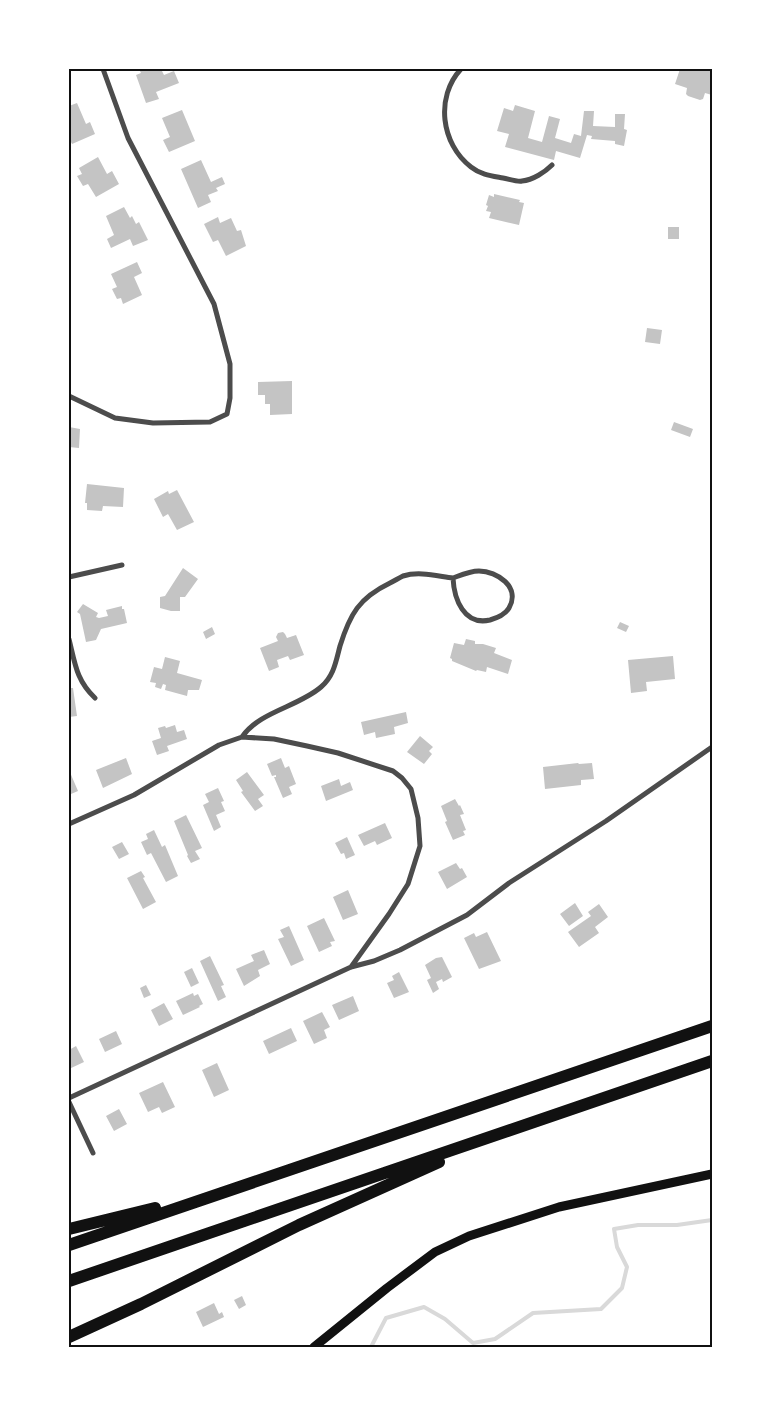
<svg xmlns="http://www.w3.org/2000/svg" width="781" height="1416" font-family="Literata,serif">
<rect width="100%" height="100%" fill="#fff"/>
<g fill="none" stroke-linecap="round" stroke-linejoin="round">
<path stroke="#d9d9d9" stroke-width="4" d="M371,1347l15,-29 38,-11 21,12 28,24 22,-4 38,-26 68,-4 21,-21 5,-21 -10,-20 -3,-18 24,-4h39l35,-5"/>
</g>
<path fill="#c4c4c4" d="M139,69h22l3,6 10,-4 5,12 -23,9 3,7 -13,4 -10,-28 5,-2z
M680,69h32v26l-7,-2 -2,6 -3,1 -12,-4 -2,-2 1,-6 -12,-4z
M77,103l9,21 4,-2 5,12 -23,10 -3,-6v-32z
M515,105l20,6 -7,27 14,4 7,-26 11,3 -5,19 16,5 3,-9 7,2 3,-25h10l-1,15 22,1v-13h10l-1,15 3,1 -3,16 -9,-2v-3l-24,-2 1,-3 -5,-1 -7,23 -24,-7 -2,9 -49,-13 4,-13 -12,-3 7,-23 9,3z
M182,110l13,31 -26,11 -6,-12 7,-3 -8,-19z
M98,157l9,17 5,-3 7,13 -23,13 -8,-13 -5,2 -6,-10 5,-2 -3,-6z
M201,160l10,22 11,-5 3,7 -9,4 2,3 -10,4 3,7 -13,6 -17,-39z
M494,194l26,6 -1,2 5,1 -5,22 -30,-7 2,-6 -5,-1 2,-5 -2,-1 3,-10 5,2z
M124,207l6,11 2,-2 4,8 3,-2 9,18 -15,6 -3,-7 -19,9 -4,-9 7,-4 -8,-19z
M218,217l2,6 11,-5 6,13 4,-1 5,16 -20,10 -8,-16 -5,2 -9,-18z
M668,227h11v12h-11z
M137,262l5,11 -8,4 8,18 -19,9 -2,-6 -4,1 -5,-10 5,-2 -6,-13z
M647,328l15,2 -2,14 -15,-2z
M292,381v33l-22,1v-11h-5v-9h-7v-13z
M674,422l19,7 -3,8 -19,-7z
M69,427l11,2 -1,19 -10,-1z
M87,484l37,4 -1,19 -20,-1 -1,5 -15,-1v-7h-2z
M177,490l17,32 -17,8 -9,-16 -5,3 -9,-18 14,-8 1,3z
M183,568l15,11 -13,18h-5v14h-9l-11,-3v-11l5,-1z
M83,604l15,9 -2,4 3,1 9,-2 -2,-6 16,-4v3h2l3,14 -26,6 -5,11 -10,2 -6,-28 -3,-2z
M620,622l9,4 -3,6 -9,-4z
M212,627l3,7 -9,5 -3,-7z
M283,632l2,2 2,4 9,-3 8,20 -14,5 -2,-4 -11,4 2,7 -10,4 -9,-23 18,-7 -2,-4 2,-4z
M466,639l9,2v3h8l13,4 -2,5 18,7 -4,14 -21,-7 -1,5 -9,-2 -1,1 -24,-10v-2l-2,-1 4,-15 10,2z
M673,656l2,23 -29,3 1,9 -16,2 -3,-33z
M165,657l15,4 -3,12 25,7 -3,10h-11l-1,6 -22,-6 1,-5 -3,-1 -2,5 -6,-2 1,-4 -6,-1 4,-15 8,2z
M69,688h4l4,28 -8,1z
M406,712l2,11 -14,4 1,7 -19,4 -1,-6 -11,3 -3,-13z
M175,725l2,7 7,-2 3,9 -20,7 2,5 -12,4 -5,-14 9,-3 -3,-10 7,-2 1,2z
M420,736l13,11 -4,4 3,3 -8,10 -17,-12z
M126,758l6,16 -29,14 -7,-18z
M281,758l4,10 4,-2 7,18 -7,3 3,7 -9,4 -9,-21h2v-2l-4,1 -5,-12z
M578,763l1,1 13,-1 2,16 -13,1v5l-36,4 -2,-22z
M69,770l9,21 -7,3 -2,-4z
M247,772l17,23 -6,4 5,7 -8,5 -14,-19 2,-1 -7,-11z
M339,779l2,7 9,-4 3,8 -27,11 -5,-15z
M218,788l6,13 -3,1 4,9 -9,4 5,12 -7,4 -11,-26 6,-3 -4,-8z
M455,799l4,7 1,-1 4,9 -4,1 6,15 -3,1 2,4 -12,5 -8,-18 2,-1 -6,-15z
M186,815l16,33 -7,3 5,8 -9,4 -4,-7 1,-1 -14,-34z
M385,823l7,15 -15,7 -2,-4 -11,5 -6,-11z
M154,830l8,17 3,-2 13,31 -12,6 -15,-29 -4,2 -6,-13 7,-3 -2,-5z
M347,837l8,18 -9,4 -2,-6 -3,1 -6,-11z
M122,842l7,12 -10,5 -7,-12z
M456,863l4,6 2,-1 5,9 -20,12 -9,-17z
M141,871l4,6 -2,1 13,24 -13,7 -16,-31z
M348,890l10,24 -15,6 -10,-23z
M575,903l8,13 -14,10 -9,-12z
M599,904l9,13 -13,10 4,6 -20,14 -11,-15 23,-16 -3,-4z
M324,918l11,23 -5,1 2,4 -13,6 -12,-26z
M289,926l15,34 -13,6 -13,-27 6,-2 -4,-7z
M487,932l14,29 -22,8 -15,-31 10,-5 2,4z
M264,950l6,14 -12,6 2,6 -16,10 -8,-17 18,-8 -3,-6z
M210,956l14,29 -3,1 5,11 -8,4 -18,-40z
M442,957l10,20 -9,5 -1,-3 -6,3 3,7 -6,4 -6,-13 4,-2 -6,-13 11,-7z
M192,968l7,15 -8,4 -7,-15z
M399,972l10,20 -15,6 -7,-15 7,-3 -2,-4z
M146,985l5,10 -7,3 -4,-10z
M193,993l1,3 4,-2 5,10 -4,2 1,1 -17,8 -7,-14z
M353,996l6,15 -20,9 -7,-15z
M164,1003l9,16 -14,7 -8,-16z
M322,1012l8,15 -6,3 3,8 -13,6 -11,-23z
M291,1028l6,13 -28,13 -6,-13z
M116,1031l6,13 -17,8 -6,-13z
M76,1046l8,16 -15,7v-19z
M217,1063l12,27 -15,7 -12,-27z
M163,1082l12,25 -13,6 -3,-6 -11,5 -9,-19z
M119,1109l8,15 -13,7 -8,-15z
M242,1296l4,9 -7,4 -5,-9z
M214,1303l5,11 3,-2 2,5 -21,10 -7,-15z"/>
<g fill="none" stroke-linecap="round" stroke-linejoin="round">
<path stroke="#4c4c4c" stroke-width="5" d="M461,69c-26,28 -20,75 10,98 10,8 21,9 32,11 6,1 14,4 19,3 11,-1 23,-9 30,-16
M69,396l46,22 38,5 57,-1 17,-8 3,-16v-34l-16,-60 -86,-166 -25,-69
M69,577l53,-12
M69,639c6,24 7,41 26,59
M242,737c18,-26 56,-30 79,-50 13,-11 15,-26 19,-41 10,-32 19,-48 50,-63 4,-2 9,-5 13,-7 16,-5 34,0 50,2 1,21 11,48 37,42 7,-2 15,-5 19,-12 12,-21 -12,-37 -30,-37 -9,0 -18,4 -26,7
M69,824l65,-29 85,-50 23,-8 32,2 33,7 31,7 55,18 9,7 9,11 7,29 2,28 -12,38 -19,30 -38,53
M69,1098l282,-131 23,-6 26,-11 67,-35 42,-32 97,-62 106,-74
M69,1102l24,51"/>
<path stroke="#111" stroke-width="9" d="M314,1347l73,-59 48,-36 34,-16 90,-29 153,-33"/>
<path stroke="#111" stroke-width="12" d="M69,1229l86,-21
M69,1245l643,-219
M69,1281l643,-220
M69,1337l72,-33 158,-79 140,-63"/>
</g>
<rect width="781" height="1416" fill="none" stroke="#ffffff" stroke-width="140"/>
<rect x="70" y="70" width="641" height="1276" fill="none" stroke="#111" stroke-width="2"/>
</svg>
